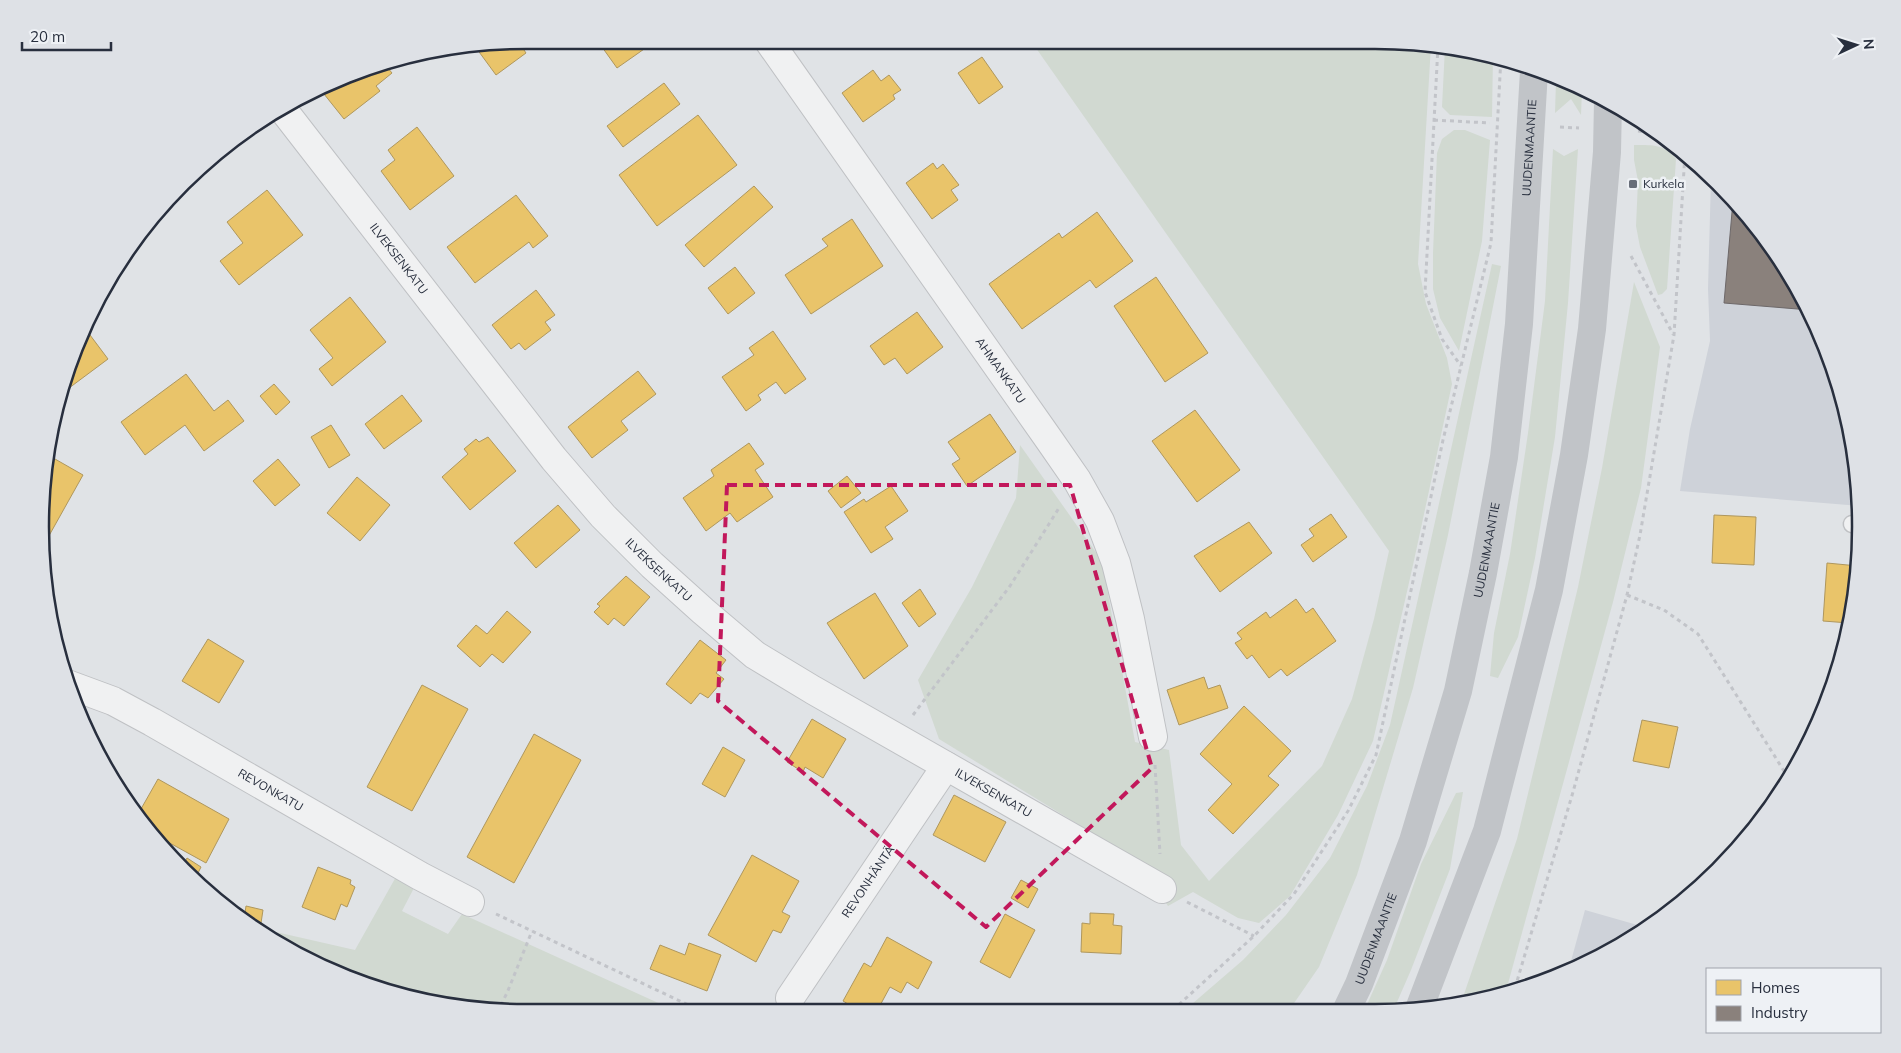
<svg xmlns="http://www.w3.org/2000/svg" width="1901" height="1053" font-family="Mulish,sans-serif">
<rect width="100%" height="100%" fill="#e0e3e6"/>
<path fill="#ced2d9" d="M1711,178l49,52 51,81 33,89 16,94v12l-180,-15 10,-62 20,-88 -2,-52z
M1585,910l63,18 -80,44z"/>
<path fill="#d1d9d1" d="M1031,41h375l25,4 -13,219 8,40 21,54 5,26 -39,181 -40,176 -35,74 -48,81 -31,27 -21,-5 -45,-26 -25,14 -30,-45 -199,-122 -21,-59 54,-93 44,-89 4,-53 82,116 33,181 34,8 12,95 28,36 113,-115 30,-67 22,-80 15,-68z
M1445,47l48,8 -1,62 -42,-2 -8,-8z
M1556,80l26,10 -1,25 -10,-16 -16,14z
M1454,130h11l25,10 -8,101 -23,110 -19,-33 -7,-29v-36l4,-100 5,-14z
M1634,145c18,0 31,-1 42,14l-9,130 -5,5 -4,1 -18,-48 -4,-21 2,-45 -4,-21z
M1553,149l11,7 14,-7 -10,154 -13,134 -20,121 -17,79 -20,41 -8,-2 4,-43 16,-79 18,-121 17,-132z
M1492,264l9,2 -53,269 -35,153 -56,187 -38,92 -29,42 -105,1 58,-50 43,-45 44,-57 37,-72 23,-61z
M1634,282l26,65 -19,141 -28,114 -107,389 -45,12 56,-164 61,-252 24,-119z
M1463,792l-13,77 -39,101 -17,39h-29l22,-49 34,-96 35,-71z
M397,875l17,13 -12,23 46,23 14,-20 214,97 -181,1 -95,-16 -116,-48 -34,-22 105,24z"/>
<path fill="#e9c46a" stroke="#af975d" d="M597,40h60l-40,28z
M518,41l8,12 -30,22 -22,-30z
M982,57l21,30 -24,17 -21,-31z
M383,62l9,11 -16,13 4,5 -36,28 -24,-30 50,-23z
M873,70l8,11 8,-6 12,15 -8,5 2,4 -32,23 -21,-29z
M664,83l16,21 -57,43 -16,-21z
M698,115l39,50 -80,61 -38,-51z
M417,127l37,49 -44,34 -29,-39 14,-11 -7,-10z
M933,163l4,6 6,-5 16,21 -8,5 7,10 -26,19 -26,-36z
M754,186l19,21 -69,60 -19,-22z
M267,190l36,45 -64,50 -19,-24 23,-18 -16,-21z
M516,195l32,41 -15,12 -4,-6 -54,41 -28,-36z
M1097,212l36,49 -37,27 -6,-8 -68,49 -33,-45 70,-51 3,5z
M852,219l31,47 -72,48 -26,-39 43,-29 -6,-7z
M735,267l20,26 -27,21 -20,-26z
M1156,277l52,76 -43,29 -51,-76z
M536,290l19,25 -10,7 6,8 -26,20 -6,-7 -8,6 -19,-24z
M350,297l36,45 -54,44 -13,-17 14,-11 -23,-28z
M917,312l26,35 -36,27 -12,-16 -11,7 -14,-19z
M84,327l24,32 -47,35 -1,-2 17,-52z
M773,331l33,48 -21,15 -9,-12 -18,13 3,5 -15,11 -24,-34 32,-22 -5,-7z
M638,371l18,23 -35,27 7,9 -36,28 -24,-31z
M186,374l28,37 14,-11 16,21 -40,30 -19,-26 -40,30 -24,-33z
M274,384l16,18 -14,13 -16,-19z
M402,395l20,26 -38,28 -19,-25z
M1195,410l45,60 -43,32 -45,-61z
M990,414l26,38 -49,34 -15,-22 8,-5 -12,-17z
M331,425l19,30 -21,13 -18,-31z
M488,437l28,34 -46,39 -28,-33 26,-23 -4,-5 12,-10 3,3z
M749,443l15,21 -9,6 18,27 -36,25 -7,-9 -24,18 -23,-33 31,-22 -3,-6z
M48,455l35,20 -42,75v-56z
M278,459l22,26 -25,21 -22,-25z
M847,476l14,17 -20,15 -13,-17z
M357,477l33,28 -30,36 -33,-28z
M891,486l17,25 -23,16 8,12 -22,14 -27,-41 20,-13 2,3z
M558,505l22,25 -44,38 -22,-25z
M1331,514l16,23 -34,25 -12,-17 13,-9 -5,-7z
M1714,515l42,2 -2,48 -42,-2z
M1249,522l23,31 -52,39 -26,-36z
M1827,563l31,3 -1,24 -8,33 -26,-2z
M626,576l24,21 -26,29 -10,-8 -6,7 -14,-13 6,-6 -3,-2z
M920,589l16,25 -17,13 -17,-24z
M875,593l33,53 -44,33 -37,-56z
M1296,599l10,14 7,-5 23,33 -49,35 -6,-7 -12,9 -17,-23 -5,4 -12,-16 7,-4 -5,-6 29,-21 4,6z
M507,611l24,21 -28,31 -11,-9 -12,13 -23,-21 19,-21 11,9z
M208,639l36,22 -25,42 -37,-22z
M700,640l26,20 -10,13 8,6 -16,19 -8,-5 -9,11 -25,-20z
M1204,677l4,12 12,-4 8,23 -49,17 -12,-35z
M422,685l46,24 -56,102 -45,-24z
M1244,706l47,45 -23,25 11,9 -46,49 -25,-24 24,-26 -32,-30z
M812,719l34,20 -23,39 -18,-11 -2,5 -16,-10z
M1642,720l36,7 -9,41 -36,-7z
M534,734l47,26 -67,123 -47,-26z
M723,747l22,13 -20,37 -23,-13z
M158,779l71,40 -23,44 -58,-32 -11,-15z
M954,795l52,27 -21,40 -52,-27z
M752,855l47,26 -17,31 8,4 -9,17 -8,-3 -17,32 -48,-27z
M187,858l14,9 -6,12 -13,-12z
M318,867l33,13 -1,4 5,3 -8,20 -6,-3 -6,16 -33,-13z
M1021,880l17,9 -10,19 -17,-10z
M246,906l17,4 -2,13 -17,-3z
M1090,913l24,1 -1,11 9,1 -1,28 -40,-2 1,-29 8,1z
M1005,914l30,16 -25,48 -30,-16z
M887,937l45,25 -14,27 -11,-7 -6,11 -11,-6 -13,24h-17l-17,-10 21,-38 7,4z
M689,943l32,12 -14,36 -57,-22 10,-24 25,10z"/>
<path fill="#8a817c" stroke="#6d6869" d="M1733,201l27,29 50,80 -86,-7z"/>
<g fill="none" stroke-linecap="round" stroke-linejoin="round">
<defs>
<path id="lane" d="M1852,524l7,1"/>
<g id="street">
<path id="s1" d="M768,40l282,401 27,39 23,41 16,42 14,56 23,118"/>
<path id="s2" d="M281,107l273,352 49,57 49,49 51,46 52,44 58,35 349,199"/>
<path id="s3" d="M67,684l46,17 39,21 268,154 50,26"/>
<path id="s4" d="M790,998l156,-232"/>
</g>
</defs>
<use href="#lane" stroke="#bfc1c4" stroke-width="19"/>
<use href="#street" stroke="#bfc1c4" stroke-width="30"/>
<path stroke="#c2c4c9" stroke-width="3" stroke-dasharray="4 4" stroke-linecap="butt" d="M1438,46l-13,246 17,47 19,27
M1434,120l56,3
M1560,127l19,1
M1638,131l18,2
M1631,256l42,78
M1627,595l37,15 34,24 91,145
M913,715l97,-129 49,-78
M1155,765l5,89
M1187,902l67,34
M496,914l205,97
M1515,988l58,-196 54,-197 13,-60 34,-200 11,-182
M1173,1010l81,-74 40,-42 54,-83 28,-56 67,-315 48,-197 10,-186
M497,1012l10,-19 25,-62"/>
<use href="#lane" stroke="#f0f1f2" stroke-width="16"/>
<use href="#street" stroke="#f0f1f2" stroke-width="28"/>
<g stroke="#c1c4c8" stroke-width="28">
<path id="s5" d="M1347,1009l12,-25 54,-143 45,-150 25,-118 21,-116 15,-133 15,-253"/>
<path d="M1419,1009l68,-178 62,-241 25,-135 18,-126 15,-177 1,-51"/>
</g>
</g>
<path fill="none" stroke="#c2185b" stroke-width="4" stroke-dasharray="10 6" stroke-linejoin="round" d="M727,485h343l82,283 -166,159 -268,-226z"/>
<rect fill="#686e79" stroke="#eef1f5" stroke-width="2" x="1628" y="179" width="10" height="10" rx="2.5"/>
<g text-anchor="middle" stroke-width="5" stroke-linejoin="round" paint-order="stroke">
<g font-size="12" fill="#282f3e" stroke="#eef1f5">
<text dy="4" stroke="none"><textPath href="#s5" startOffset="886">UUDENMAANTIE</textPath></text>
<text dy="4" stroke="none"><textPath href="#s2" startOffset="192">ILVEKSENKATU</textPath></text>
<text dy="4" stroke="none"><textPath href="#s1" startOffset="404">AHMANKATU</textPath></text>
<text dy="4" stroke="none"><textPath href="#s5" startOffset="481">UUDENMAANTIE</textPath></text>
<text dy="4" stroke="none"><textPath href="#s2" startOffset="598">ILVEKSENKATU</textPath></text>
<text dy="4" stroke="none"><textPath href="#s3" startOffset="230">REVONKATU</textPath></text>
<text dy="4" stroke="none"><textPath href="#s2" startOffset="1002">ILVEKSENKATU</textPath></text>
<text dy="4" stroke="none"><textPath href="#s4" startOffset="140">REVONHÄNTÄ</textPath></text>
<text dy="4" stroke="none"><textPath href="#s5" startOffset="76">UUDENMAANTIE</textPath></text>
</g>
<g font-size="12" fill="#282f3e" stroke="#eef1f5" text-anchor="start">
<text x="1643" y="188">Kurkela</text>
</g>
</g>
<path d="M0 0H1901V1053H0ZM526 49H1375A477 477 0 0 1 1852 526V527A477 477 0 0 1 1375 1004H526A477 477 0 0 1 49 527V526A477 477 0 0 1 526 49Z" fill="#dee1e6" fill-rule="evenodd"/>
<path fill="none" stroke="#282f3e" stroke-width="2.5" d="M526 49H1375A477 477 0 0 1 1852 526V527A477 477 0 0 1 1375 1004H526A477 477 0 0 1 49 527V526A477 477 0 0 1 526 49Z"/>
<rect x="1706" y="968" width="175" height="65" fill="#eef1f5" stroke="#9fa3ac"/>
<rect x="1716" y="980" width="25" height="15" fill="#e9c46a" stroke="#9fa3ac"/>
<text x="1751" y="993" font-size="15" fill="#282f3e">Homes</text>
<rect x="1716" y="1006" width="25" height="15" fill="#8a817c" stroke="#9fa3ac"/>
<text x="1751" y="1018" font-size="15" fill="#282f3e">Industry</text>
<g transform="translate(1856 45) rotate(86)" stroke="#eef1f5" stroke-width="4" paint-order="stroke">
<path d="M0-4L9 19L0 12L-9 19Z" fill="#282f3e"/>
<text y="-8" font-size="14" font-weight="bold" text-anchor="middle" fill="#282f3e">N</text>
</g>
<path d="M22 42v8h89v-8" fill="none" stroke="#282f3e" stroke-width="2.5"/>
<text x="30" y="42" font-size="15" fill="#282f3e" stroke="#eef1f5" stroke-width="4" paint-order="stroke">20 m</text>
</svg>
